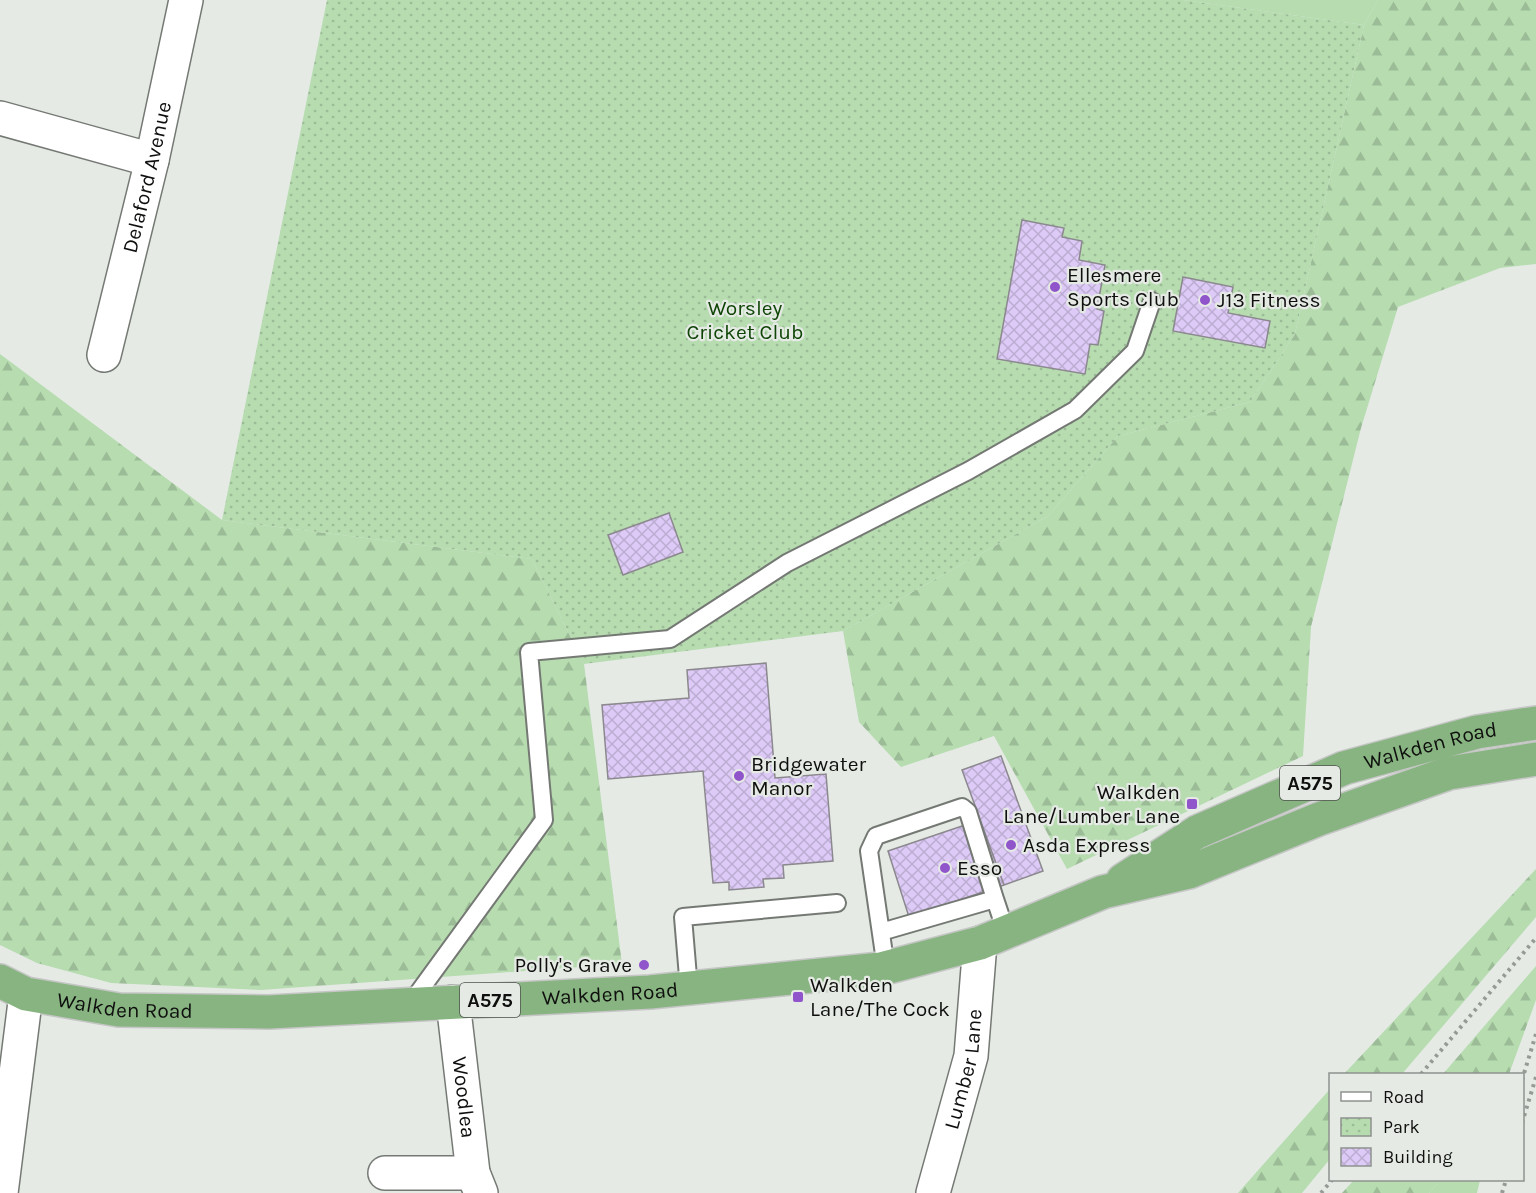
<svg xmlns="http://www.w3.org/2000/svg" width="1536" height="1193" font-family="Karla,sans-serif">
<defs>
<pattern id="forest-firs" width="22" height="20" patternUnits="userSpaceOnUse" patternTransform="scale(1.5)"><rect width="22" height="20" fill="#b6dcb0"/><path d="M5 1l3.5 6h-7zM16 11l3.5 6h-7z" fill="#9bbc96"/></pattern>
<pattern id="park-dots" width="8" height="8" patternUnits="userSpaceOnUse" patternTransform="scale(1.5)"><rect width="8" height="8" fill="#b6dcb0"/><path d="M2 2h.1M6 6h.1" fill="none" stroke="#9bbc96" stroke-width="1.8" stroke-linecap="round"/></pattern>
<pattern id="building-cross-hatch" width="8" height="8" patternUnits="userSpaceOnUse" patternTransform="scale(1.5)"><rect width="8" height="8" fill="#ddcaf6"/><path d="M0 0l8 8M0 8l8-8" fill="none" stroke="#bcacd2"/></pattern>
</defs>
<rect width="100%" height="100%" fill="#e5eae5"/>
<path fill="#b6dcb0" d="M1183,0h195l-14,25z
M1440,1180h40l-3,13h-48z"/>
<path fill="url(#forest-firs)" d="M1378,0h158v264l-36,4 -102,39 -37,121 -50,199 -8,129 -236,113 -73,-133 -93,31 -42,-45 -16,-91 205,-115 70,-80 132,-34 45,-68 69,-309z
M0,354l222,166 310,39 52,105 38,300 -361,26 -150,-7 -74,-20 -37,-18z
M1536,869v48l-134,157h-58z
M1536,966v34l-27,74h-66z
M1330,1089v70l-28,34h-64z
M1354,1180h86l-11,13h-87z"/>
<path fill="url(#park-dots)" d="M327,0h856l181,25 -69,309 -45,68 -132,34 -70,80 -205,115 -259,33 -52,-105 -310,-39z"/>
<path fill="url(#building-cross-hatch)" stroke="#8b888e" stroke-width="1.5" d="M1022,220l42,8 -2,9 20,4 -3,19 26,5 -8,44 7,2 -6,34 -8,-1 -5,30 -88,-15z
M1183,277l50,10 -5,26 42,8 -5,27 -92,-17z
M669,513l14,39 -60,23 -15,-40z
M766,663l9,115 51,-4 7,87 -50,4 1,13 -21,1 1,8 -35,3v-8l-16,1 -10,-112 -95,8 -6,-74 87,-7 -2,-28z
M1001,756l42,115 -39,14 -42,-115z
M980,820l24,65 -95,32 -21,-66z"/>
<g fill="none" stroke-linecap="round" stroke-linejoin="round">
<defs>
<path id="service" d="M881,932l114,-33 11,33
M886,968l-17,-117 7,-15 86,-29 6,5 27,87
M689,989l-6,-72 154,-14
M410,1004l134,-184 -15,-168 141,-13 117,-76 181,-92 107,-61 60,-59 17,-50"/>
<g id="minor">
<path d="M0,118l152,42"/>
<path id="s1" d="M104,355l48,-195 34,-160"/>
<path id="s2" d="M453,1002l20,171 8,20"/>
<path d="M385,1173h88"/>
<path id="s3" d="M933,1193l38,-137 9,-113"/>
</g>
<path id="tertiary" d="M1,1193l25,-199"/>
<g id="trunk">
<path id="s4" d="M1123,880l74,-48 147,-64 133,-36 59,-9"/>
<path id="s5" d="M0,981l26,13 93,16 150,2 381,-20 231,-23 99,-26 123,-51 86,-20 130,-53 130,-46 87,-14"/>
</g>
</defs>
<use href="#service" stroke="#757974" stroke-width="20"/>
<use href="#minor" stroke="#757974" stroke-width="36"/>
<use href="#tertiary" stroke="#757974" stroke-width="36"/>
<use href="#trunk" stroke="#c5c6c5" stroke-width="36"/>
<path stroke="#969a96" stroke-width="4" stroke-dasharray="3 4.5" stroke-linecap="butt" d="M1421,1074l115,-136
M1522,1080l14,-46
M1522,1123l14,-46
M1321,1193l11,-13
M1502,1193l4,-13"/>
<use href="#service" stroke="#fff" stroke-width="16"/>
<use href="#minor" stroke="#fff" stroke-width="33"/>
<use href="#tertiary" stroke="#fff" stroke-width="33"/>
<use href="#trunk" stroke="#87b480" stroke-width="33"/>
</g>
<g fill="#9054cb" stroke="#e5eae5" stroke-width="2">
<circle cx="1055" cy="287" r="6"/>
<circle cx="1205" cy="300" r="6"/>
<circle cx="739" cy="776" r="6"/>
<rect x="1186" y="798" width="12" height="12" rx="3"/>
<circle cx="1011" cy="845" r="6"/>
<circle cx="945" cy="868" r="6"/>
<circle cx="644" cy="965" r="6"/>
<rect x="792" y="991" width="12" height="12" rx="3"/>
</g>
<g text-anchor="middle" stroke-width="4.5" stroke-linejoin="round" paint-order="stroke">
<g fill="#e5eae5" stroke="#4f514e" stroke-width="1.5">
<rect x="1280" y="766" width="60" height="34" rx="4.5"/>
<rect x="460" y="983" width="60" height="34" rx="4.5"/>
</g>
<g font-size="20" font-weight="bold" fill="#0f100e">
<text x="1310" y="790">A575</text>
<text x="490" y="1007">A575</text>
</g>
<g font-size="21" fill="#0f100e" stroke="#e5eae5">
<text dy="7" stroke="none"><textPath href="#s1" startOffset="183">Delaford Avenue</textPath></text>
<text dy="7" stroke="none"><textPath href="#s4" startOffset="338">Walkden Road</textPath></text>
<text dy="7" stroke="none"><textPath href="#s5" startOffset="615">Walkden Road</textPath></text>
<text dy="7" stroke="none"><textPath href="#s5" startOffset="129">Walkden Road</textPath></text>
<text dy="7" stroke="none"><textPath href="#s3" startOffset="128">Lumber Lane</textPath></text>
<text dy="7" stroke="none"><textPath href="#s2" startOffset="96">Woodlea</textPath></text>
</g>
<g font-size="21" fill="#0f100e" stroke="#e5eae5" text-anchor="start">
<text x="1067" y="282">Ellesmere<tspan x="1067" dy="24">Sports Club</tspan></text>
<text x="1217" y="307">J13 Fitness</text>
<text x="751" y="771">Bridgewater<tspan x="751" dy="24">Manor</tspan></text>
<text x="1180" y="799" text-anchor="end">Walkden<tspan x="1180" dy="24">Lane/Lumber Lane</tspan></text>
<text x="1023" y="852">Asda Express</text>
<text x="957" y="875">Esso</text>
<text x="632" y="972" text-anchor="end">Polly's Grave</text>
<text x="810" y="992">Walkden<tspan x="810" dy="24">Lane/The Cock</tspan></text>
</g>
<g font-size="21" fill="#0f4606" stroke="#e5eae5">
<text x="745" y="315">Worsley<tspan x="745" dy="24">Cricket Club</tspan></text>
</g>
</g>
<rect x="1329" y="1073" width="195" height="108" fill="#e5eae5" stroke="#8f938f" stroke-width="1.5"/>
<rect x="1341" y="1092" width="30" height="9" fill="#ffffff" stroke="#8f938f" stroke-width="1.5"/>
<text x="1383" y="1103" font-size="18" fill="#0f100e">Road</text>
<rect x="1341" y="1118" width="30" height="18" fill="url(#park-dots)" stroke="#8f938f" stroke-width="1.5"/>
<text x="1383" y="1133" font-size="18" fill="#0f100e">Park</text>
<rect x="1341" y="1148" width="30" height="18" fill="url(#building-cross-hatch)" stroke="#8f938f" stroke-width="1.5"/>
<text x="1383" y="1163" font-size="18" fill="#0f100e">Building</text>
</svg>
